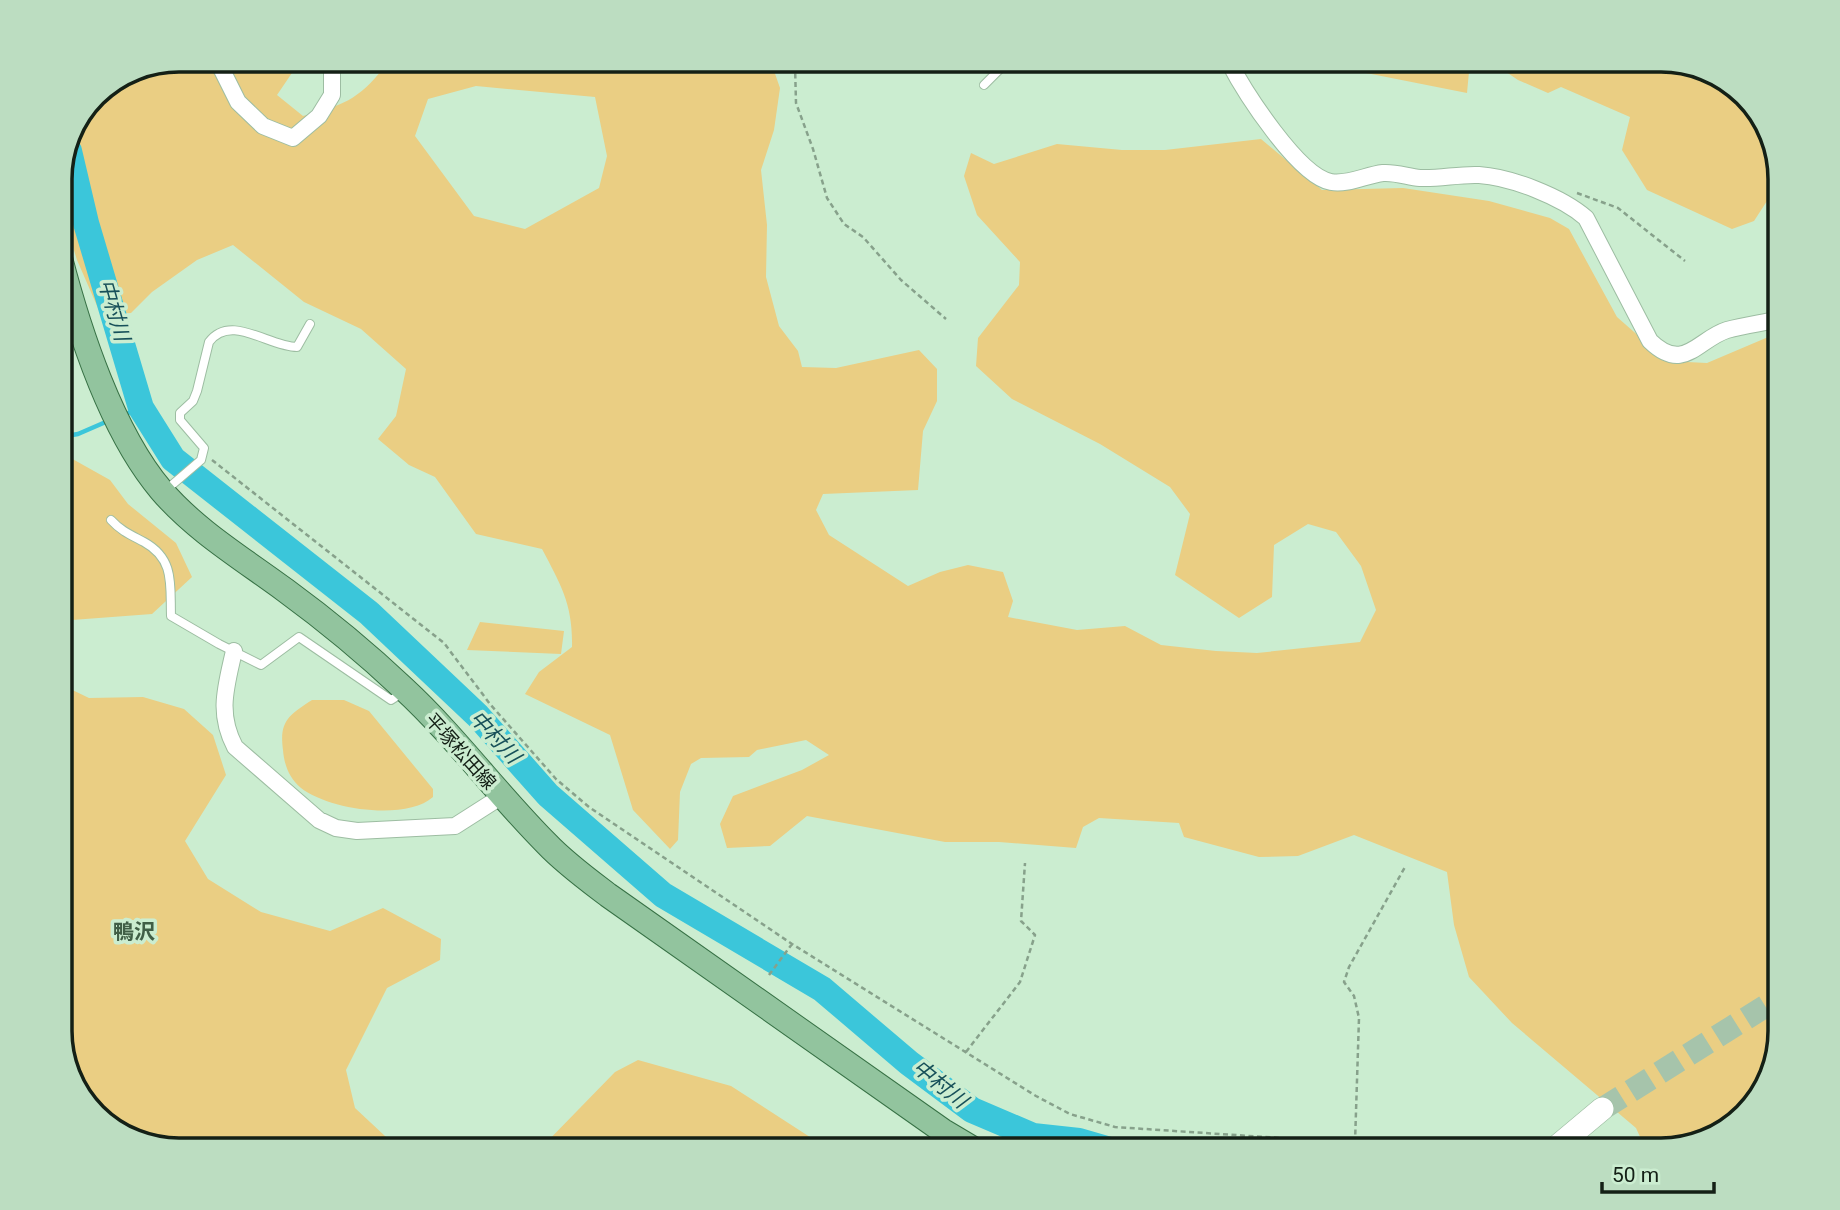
<svg xmlns="http://www.w3.org/2000/svg" width="1840" height="1210" font-family="Roboto,'Noto Sans JP',sans-serif">
<rect width="100%" height="100%" fill="#cbedd0"/>
<path fill="#eace83" fill-rule="evenodd" d="M1662,60l65,19 38,40 15,52v10l-26,40 -22,8 -85,-39 -25,-40 8,-33 -69,-30 -13,6 -30,-13 -28,-19z
M1344,61h126l-3,32 -121,-24z
M772,65l8,23 -6,42 -13,40 6,55 -1,52 13,49 19,25 4,16 34,1 83,-18 18,19v32l-14,30 -5,59 -95,4 -7,16 13,25 79,51 32,-14 28,-7 35,7 10,29 -5,16 69,13 48,-4 36,19 55,6 41,2 103,-11 16,-32 -15,-44 -25,-34 -28,-8 -34,21 -2,52 -33,21 -64,-43 15,-61 -20,-27 -70,-43 -88,-45 -36,-33 2,-28 41,-53 1,-23 -43,-47 -13,-39 7,-23 23,11 63,-20 65,6h43l96,-11 61,51 81,-2 86,13 61,17 19,11 48,88 50,44 40,2 73,-31v700l-19,65 -40,38 -59,15h-16l-10,-22 -124,-105 -43,-46 -15,-52 -7,-53 -93,-37 -56,21 -39,1 -75,-20 -5,-14 -80,-5 -16,9 -7,21 -77,-6h-54l-138,-26 -37,30 -43,2 -7,-24 13,-28 69,-26 27,-15 -23,-15 -49,10 -8,7 -48,1 -10,6 -11,28 -2,48 -8,9 -37,-39 -23,-75 -85,-41 14,-22 33,-25c1,-42 -11,-62 -30,-98l-66,-15 -41,-57 -26,-12 -31,-26 18,-23 10,-47 -45,-40 -57,-27 -71,-57 -36,15 -45,32 -21,21 -30,2 -24,-55 -17,-55v-34l35,-77 38,-26 163,-1 -19,28 26,21c38,-10 56,-16 81,-49zM476,86l119,11 12,59 -8,32 -74,41 -51,-13 -59,-80 13,-37z
M60,452l50,28 18,24 48,39 16,34 -40,37 -80,6 -12,35z
M480,622l84,9 -3,23 -94,-4z
M60,684l29,14 54,-1 41,12 29,26 13,40 -41,66 23,38 53,33 69,19 53,-23 58,31 -1,21 -53,28 -41,82 9,38 45,42h-222l-65,-19 -38,-40 -15,-52z
M312,700h32l25,11 64,78v8c-27,24 -104,13 -132,-9 -12,-10 -17,-24 -18,-38 -4,-29 6,-35 29,-50z
M638,1060l93,26 99,64h-291l76,-78z"/>
<g fill="none" stroke-linecap="round" stroke-linejoin="round">
<path stroke="#3bc6da" stroke-width="4.5" d="M123,415l18,-7
M60,437l18,-3 30,-13
M1044,1150l4,-12"/>
<path stroke="#3bc6da" stroke-width="26" d="M69,151l17,72 55,185 32,51 196,154 109,103 70,79 115,100 159,94 87,74 63,47 61,26 46,5 31,9"/>
<path stroke="#a6c4ab" stroke-width="23" stroke-dasharray="23 11" stroke-linecap="butt" d="M1602,1109l178,-112"/>
<defs>
<path id="lane" d="M984,85l22,-22
M166,490l35,-30 3,-12 -24,-28v-7l13,-12 4,-10 12,-49c22,-29 60,5 88,5l13,-23
M111,520c10,11 20,15 33,22 31,17 26,43 27,74l48,28 42,21 38,-28 92,63 11,-7"/>
<path id="street" d="M1229,62c15,29 69,114 102,120 17,3 35,-7 52,-9 13,-1 25,4 37,5 20,1 39,-4 59,-3 32,2 83,22 107,43l64,123c34,33 48,-2 77,-11 17,-5 36,-7 53,-11
M221,68l17,34 25,24 30,12 26,-22 13,-21v-28
M234,651c-8,36 -17,62 1,96l84,73 17,8 21,3 98,-5 47,-30"/>
<path id="secondary" d="M1553,1150l49,-41"/>
<path id="primary" d="M60,258c19,73 52,174 101,232 34,40 82,69 124,100 41,30 81,63 118,98 52,48 94,106 144,156 18,19 40,35 61,51l335,236 32,19"/>
</defs>
<use href="#lane" stroke="#9dbda2" stroke-width="10"/>
<use href="#street" stroke="#9dbda2" stroke-width="18"/>
<use href="#secondary" stroke="#9dbda2" stroke-width="24"/>
<use href="#primary" stroke="#377145" stroke-width="26"/>
<path stroke="#87a18b" stroke-width="2.5" stroke-dasharray="5 3.5" stroke-linecap="butt" d="M795,65l1,38 17,46 14,49 17,26 19,13 38,43 45,39
M1577,193l41,15 67,53
M212,460l232,183 46,61 66,75 33,28 203,137 244,152 34,18 45,13 240,16 42,7
M769,975l23,-31
M966,1052l54,-70 15,-47 -14,-14 4,-58
M1355,1143l4,-125 -5,-22 -10,-14 5,-15 56,-100"/>
<use href="#lane" stroke="#fff" stroke-width="8"/>
<use href="#street" stroke="#fff" stroke-width="16"/>
<use href="#secondary" stroke="#fff" stroke-width="23"/>
<use href="#primary" stroke="#92c49e" stroke-width="24"/>
</g>
<g text-anchor="middle" stroke-width="7" stroke-linejoin="round" paint-order="stroke">
<g font-size="19" fill="#142016" stroke="#cbedd0">
<text transform="translate(461 751) rotate(48)" y="7">平塚松田線</text>
</g>
<g font-size="21" font-style="italic" fill="#175059" stroke="#cbedd0">
<text transform="translate(114 310) rotate(74)" y="7">中村川</text>
<text transform="translate(495 737) rotate(47)" y="7">中村川</text>
<text transform="translate(940 1084) rotate(39)" y="7">中村川</text>
</g>
<g font-size="21" font-weight="bold" fill="#405e46" stroke="#cbedd0">
<text x="134" y="939">鴨沢</text>
</g>
</g>
<path d="M0 0H1840V1210H0ZM179 72H1661A107 107 0 0 1 1768 179V1031A107 107 0 0 1 1661 1138H179A107 107 0 0 1 72 1031V179A107 107 0 0 1 179 72Z" fill="#bcddc1" fill-rule="evenodd"/>
<path fill="none" stroke="#142016" stroke-width="3.5" d="M179 72H1661A107 107 0 0 1 1768 179V1031A107 107 0 0 1 1661 1138H179A107 107 0 0 1 72 1031V179A107 107 0 0 1 179 72Z"/>
<path d="M1602 1182v10h112v-10" fill="none" stroke="#142016" stroke-width="3.5"/>
<text x="1612" y="1182" font-size="21" fill="#142016" stroke="#cbedd0" stroke-width="5" paint-order="stroke">50 m</text>
</svg>
